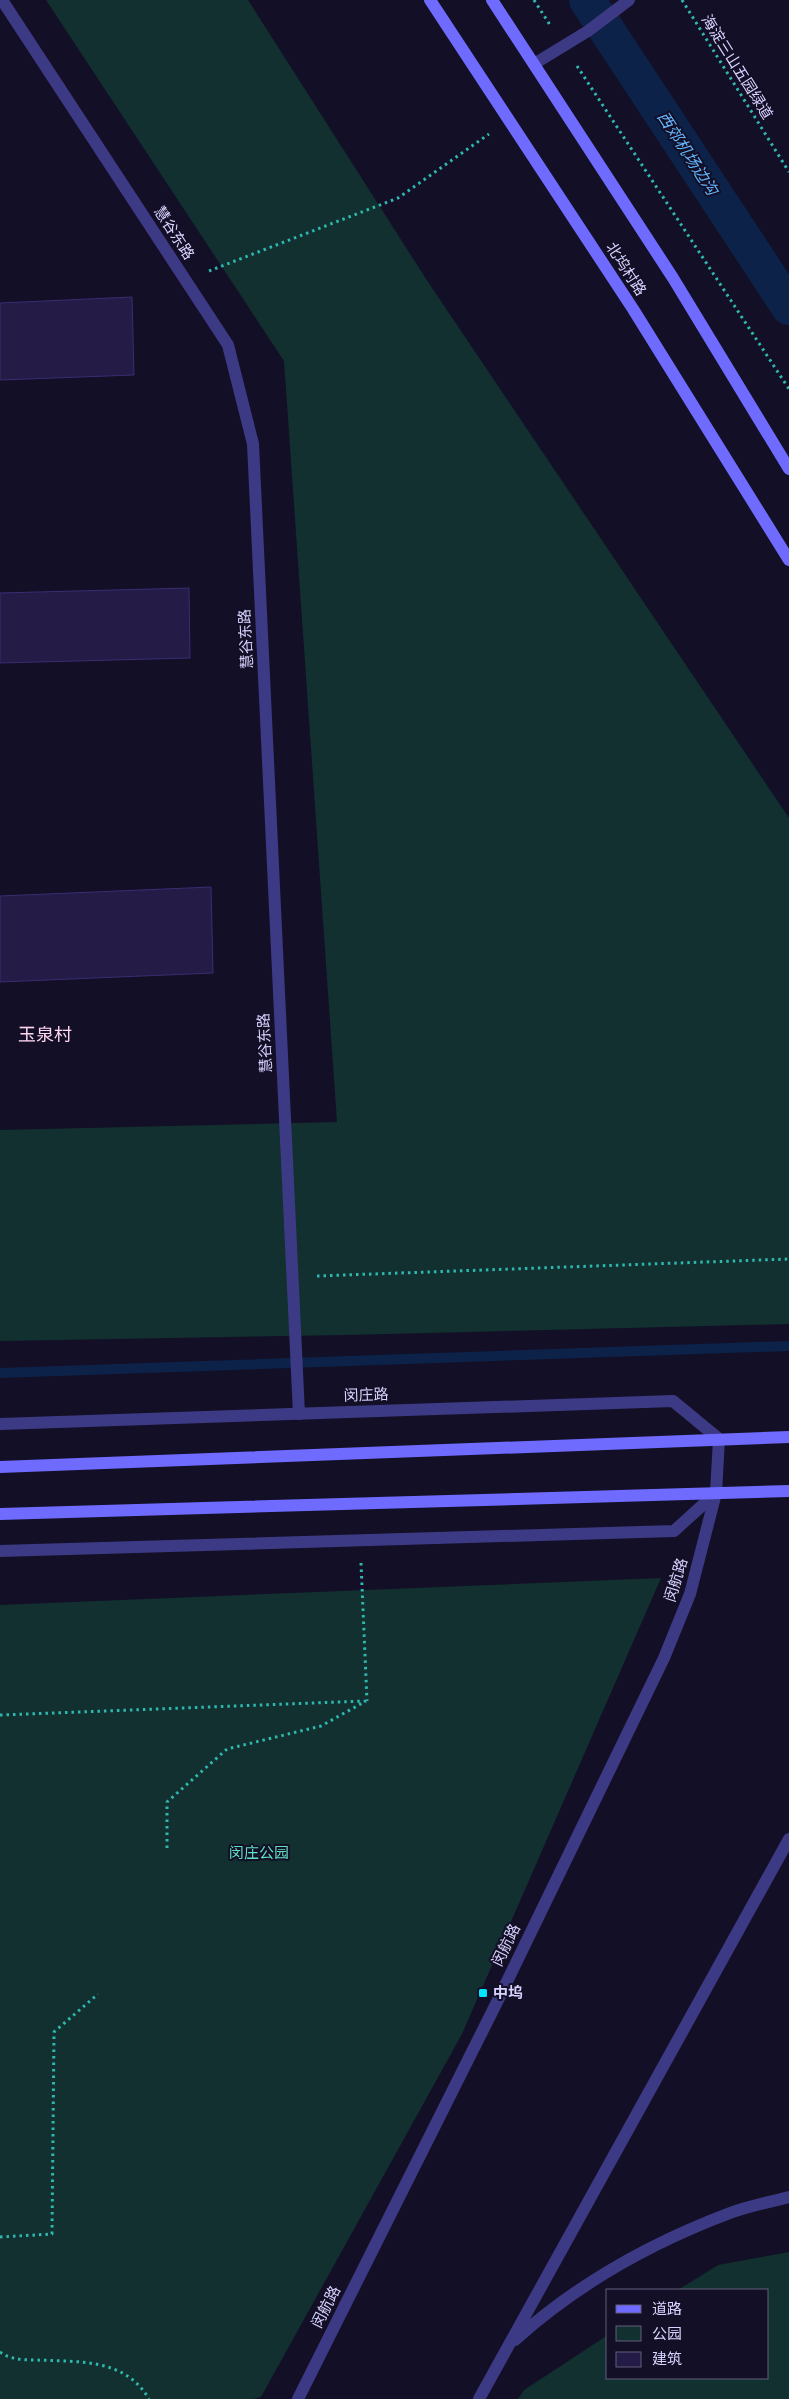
<svg xmlns="http://www.w3.org/2000/svg" width="789" height="2399" font-family="'Golos Text','Noto Sans SC',sans-serif">
<rect width="100%" height="100%" fill="#130f26"/>
<path fill="#12302f" d="M46,0h202l180,282 361,536v506l-444,11 -345,6v-211l337,-8 -53,-761z
M661,1578l-199,456 -201,363 -8,2h-253v-794z
M789,2252v147h-271l6,-9 84,-55v43h160v-88h-90l40,-25z"/>
<g fill="none" stroke-linecap="round" stroke-linejoin="round">
<path stroke="#0c2248" stroke-width="10" d="M0,1373l789,-27"/>
<path stroke="#0c2248" stroke-width="36" d="M587,0l202,307"/>
</g>
<path fill="#241b47" stroke="#3b2d73" d="M132,297l2,78 -134,5v-77z
M189,588l1,70 -190,5v-70z
M211,887l2,86 -213,9v-86z"/>
<g fill="none" stroke-linecap="round" stroke-linejoin="round">
<path stroke="#2fb8b0" stroke-width="3" stroke-dasharray="2.5 4" stroke-linecap="butt" d="M534,0l16,25
M682,0l107,172
M577,66l212,323
M209,271l189,-73 91,-64
M317,1276l472,-17
M361,1563l6,138
M0,1715l367,-14
M167,1848v-46l60,-53 94,-23 45,-25
M0,2237l52,-3 2,-202 44,-38
M0,2352c11,8 24,8 37,8 42,2 88,-2 112,39"/>
<path stroke="#3d3a85" stroke-width="12" d="M534,64l54,-33 41,-31
M515,2340c62,-56 138,-98 215,-127 19,-7 40,-11 59,-16
M479,2399l310,-560"/>
<path stroke="#3d3a85" stroke-width="12" d="M2,0l226,345 25,99 46,970
M298,2399l201,-401 165,-340 26,-64 26,-101 3,-54"/>
<path stroke="#3d3a85" stroke-width="12" d="M0,1424l673,-23 46,38
M0,1551l674,-20 42,-38"/>
<path stroke="#6f6bff" stroke-width="12" d="M430,0l203,309 156,251
M492,0l181,278 116,191
M0,1467l789,-30
M0,1514l789,-23"/>
</g>
<rect fill="#00e5ff" stroke="#130f26" stroke-width="2" x="478" y="1988" width="10" height="10" rx="2.5"/>
<g text-anchor="middle" stroke-width="4" stroke-linejoin="round" paint-order="stroke">
<g font-size="15" fill="#d9d4ff" stroke="#130f26">
<text transform="translate(737 67) rotate(58)" y="5">海淀三山五园绿道</text>
<text transform="translate(174 233) rotate(57)" y="5">慧谷东路</text>
<text transform="translate(626 269) rotate(57)" y="5">北坞村路</text>
<text transform="translate(246 639) rotate(-93)" y="5">慧谷东路</text>
<text transform="translate(265 1043) rotate(-93)" y="5">慧谷东路</text>
<text transform="translate(366 1395) rotate(-2)" y="5">闵庄路</text>
<text transform="translate(676 1580) rotate(-73)" y="5">闵航路</text>
<text transform="translate(506 1945) rotate(-64)" y="5">闵航路</text>
<text transform="translate(326 2307) rotate(-63)" y="5">闵航路</text>
</g>
<g font-size="15" fill="#5fe0c0" stroke="#130f26">
<text x="259" y="1858">闵庄公园</text>
</g>
<g font-size="15" font-weight="bold" fill="#d9d4ff" stroke="#130f26" text-anchor="start">
<text x="493" y="1998">中坞</text>
</g>
<g font-size="16" font-style="italic" fill="#62b6ff" stroke="#130f26">
<text transform="translate(688 153) rotate(57)" y="6">西郊机场边沟</text>
</g>
<g font-size="18" fill="#ffd6f0" stroke="#130f26">
<text x="45" y="1041">玉泉村</text>
</g>
</g>
<rect x="606" y="2289" width="162" height="90" fill="#130f26" stroke="#625e7d"/>
<rect x="616" y="2305" width="25" height="8" fill="#6f6bff" stroke="#625e7d"/>
<text x="652" y="2314" font-size="15" fill="#d9d4ff">道路</text>
<rect x="616" y="2326" width="25" height="15" fill="#12302f" stroke="#625e7d"/>
<text x="652" y="2339" font-size="15" fill="#d9d4ff">公园</text>
<rect x="616" y="2352" width="25" height="15" fill="#241b47" stroke="#625e7d"/>
<text x="652" y="2364" font-size="15" fill="#d9d4ff">建筑</text>
</svg>
